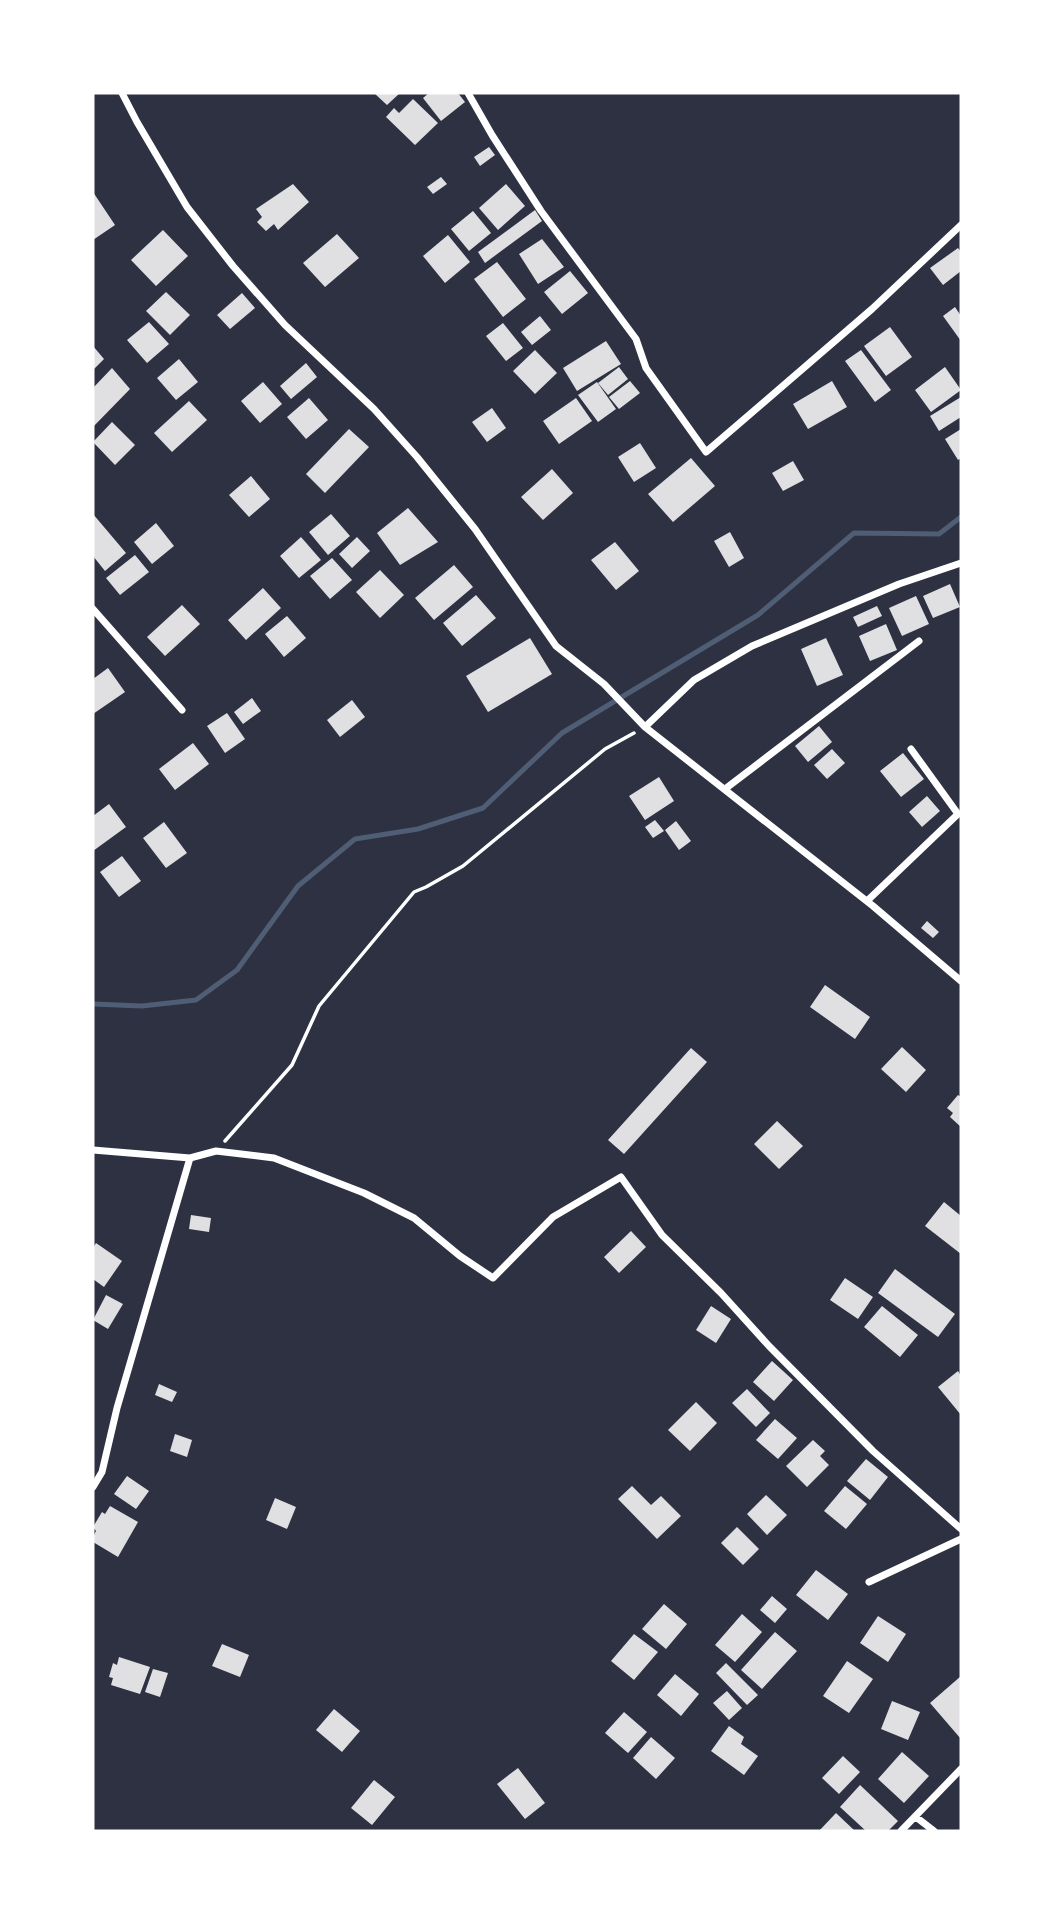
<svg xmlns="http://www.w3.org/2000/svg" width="1054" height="1924" font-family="'DejaVu Sans',sans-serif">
<rect width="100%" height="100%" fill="#2d3142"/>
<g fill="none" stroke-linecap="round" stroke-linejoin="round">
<path stroke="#4f5d75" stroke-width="5" d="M93,1004l49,2 54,-6 41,-30 61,-84 57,-47 63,-10 65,-21 79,-75 196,-118 96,-82 85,1 22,-17"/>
</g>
<path fill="#e0e0e3" d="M374,93h26l-13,12z
M429,93h29l7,9 -24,19 -18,-23z
M413,99l25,24 -23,22 -29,-28 8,-9 5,5z
M489,147l6,8 -15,11 -6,-9z
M441,177l6,7 -14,10 -6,-7z
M293,184l16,18 -31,28 -4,-6 -8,7 -9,-9 5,-5 -6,-8z
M506,184l19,22 -27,24 -19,-22z
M93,192l22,33 -22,15z
M535,210l7,11 -57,42 -7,-11z
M473,211l18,22 -22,18 -18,-22z
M163,230l25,26 -32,30 -25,-26z
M337,234l22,24 -34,29 -22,-24z
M448,235l22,27 -25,21 -22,-27z
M542,239l22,28 -26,17 -19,-30z
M958,248l3,4v19l-18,14 -13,-17z
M497,262l29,37 -23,18 -29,-38z
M570,271l18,22 -26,21 -18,-22z
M166,292l24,23 -20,20 -24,-24z
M242,293l13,15 -25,21 -13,-14z
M955,307l6,9v25l-18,-25z
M540,316l11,14 -19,15 -11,-13z
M149,322l20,22 -22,19 -20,-23z
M503,323l20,25 -17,13 -20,-25z
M890,327l22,30 -26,19 -22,-30z
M606,341l15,23 -44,27 -14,-23z
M93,346l11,13 -11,11z
M535,350l22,23 -22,21 -22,-23z
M861,350l30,40 -16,12 -30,-41z
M179,359l19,23 -22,18 -19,-22z
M306,363l11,14 -26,22 -11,-13z
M619,367l9,12 -20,16 -10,-12z
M945,367l16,23 -30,22 -16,-22z
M112,368l18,21 -37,38v-39z
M630,381l10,12 -21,16 -10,-12z
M832,381l15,26 -39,22 -15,-25z
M263,382l19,22 -22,19 -19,-22z
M597,382l19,27 -18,13 -20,-27z
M961,397v20l-22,14 -9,-15z
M309,398l19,22 -22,19 -19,-22z
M576,398l16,23 -33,23 -16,-23z
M189,401l18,19 -35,32 -18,-19z
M492,408l14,20 -19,14 -15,-20z
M112,422l23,23 -20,20 -22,-23z
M349,429l20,18 -44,46 -19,-19z
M961,429v29l-3,2 -13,-21z
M640,443l16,25 -22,14 -16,-25z
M691,458l24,28 -42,36 -25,-28z
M793,461l11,19 -21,11 -11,-18z
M552,469l21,24 -30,27 -22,-23z
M251,476l19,23 -21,18 -20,-22z
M408,508l30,34 -38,23 -23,-32z
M93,514l33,39 -21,18 -12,-15z
M331,514l19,22 -22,19 -19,-23z
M156,523l18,23 -22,18 -18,-22z
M730,532l14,26 -15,9 -15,-26z
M301,537l20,23 -22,18 -19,-22z
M357,537l13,14 -18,17 -13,-14z
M615,542l24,29 -23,19 -25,-30z
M135,555l14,17 -29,23 -14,-17z
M332,558l20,22 -22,19 -20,-23z
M454,565l19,22 -39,33 -19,-22z
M380,570l24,25 -24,23 -24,-26z
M950,584l10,23 -27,11 -10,-22z
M263,588l18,20 -35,32 -18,-20z
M476,595l20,23 -34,28 -19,-23z
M916,596l13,28 -27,12 -13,-28z
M182,605l18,19 -35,32 -18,-19z
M877,606l5,10 -24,11 -5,-10z
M287,616l19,22 -22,19 -19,-23z
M886,624l11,26 -27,11 -11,-25z
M530,638l22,36 -64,38 -22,-36z
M826,638l17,37 -26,11 -16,-37z
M108,668l17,24 -32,22v-35z
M252,698l9,13 -18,13 -9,-12z
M352,700l13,17 -25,20 -13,-17z
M227,713l18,26 -20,14 -18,-27z
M819,726l13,16 -24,20 -13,-16z
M193,743l16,21 -34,26 -16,-21z
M832,749l13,14 -18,16 -13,-14z
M903,753l21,26 -23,18 -21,-26z
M659,777l15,24 -29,19 -16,-24z
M927,796l13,15 -18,16 -13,-15z
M109,804l17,23 -33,24v-35z
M655,820l9,11 -11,7 -8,-11z
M676,821l15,20 -12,9 -14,-20z
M164,822l23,31 -21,15 -23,-30z
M122,856l19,25 -22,16 -19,-25z
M927,921l12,11 -6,6 -12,-10z
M825,985l45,32 -15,22 -45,-32z
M902,1047l24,23 -20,22 -25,-23z
M691,1048l16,14 -83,92 -16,-14z
M958,1095l3,2v30l-11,-10 3,-4 -6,-5z
M777,1121l26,25 -24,23 -25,-25z
M944,1202l17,14v38l-36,-28z
M191,1215l20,3 -2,14 -20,-3z
M631,1231l15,16 -27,26 -15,-16z
M96,1243l26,18 -18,26 -11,-8v-31z
M895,1269l60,45 -17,23 -60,-44z
M845,1278l28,19 -15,22 -28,-19z
M106,1295l17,9 -15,25 -15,-9z
M711,1306l20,13 -15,24 -20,-13z
M882,1306l36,29 -18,22 -36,-30z
M772,1361l21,19 -19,21 -21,-19z
M958,1371l3,5v39l-23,-28z
M159,1384l18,8 -5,10 -17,-7z
M747,1389l23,24 -14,14 -24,-24z
M696,1402l21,21 -27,28 -22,-21z
M775,1419l22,19 -19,21 -22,-19z
M175,1434l17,6 -5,17 -17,-6z
M813,1440l12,11 -5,5 9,9 -22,22 -21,-21z
M866,1459l22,18 -18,23 -23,-19z
M127,1476l22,15 -13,18 -22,-15z
M632,1486l19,19 10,-9 20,20 -24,23 -39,-40z
M845,1486l22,18 -21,25 -22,-18z
M766,1495l21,20 -20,20 -20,-21z
M275,1498l21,9 -9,22 -21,-9z
M110,1506l28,16 -20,35 -25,-15v-5l3,-6 -3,-4 9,-15 3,2z
M737,1527l22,22 -16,16 -22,-22z
M816,1570l32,24 -20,26 -32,-25z
M772,1596l15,13 -12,14 -15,-13z
M664,1604l23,20 -21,25 -24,-20z
M742,1614l20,18 -27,30 -20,-17z
M878,1616l28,18 -18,28 -28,-19z
M775,1632l22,19 -35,38 -21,-19z
M634,1634l24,18 -24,28 -23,-19z
M222,1644l27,11 -9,22 -28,-11z
M119,1657l31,10 -10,27 -29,-9 2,-7 -4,-1 4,-14 4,2z
M847,1661l26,18 -24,34 -26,-17z
M726,1663l32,32 -11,10 -31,-32z
M153,1669l15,4 -8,24 -15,-5z
M675,1674l24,20 -18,22 -24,-21z
M961,1676v63l-31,-36z
M727,1691l15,17 -13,12 -16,-17z
M892,1701l28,11 -12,28 -27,-11z
M334,1709l26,22 -18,21 -26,-22z
M624,1712l23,20 -19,21 -23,-20z
M729,1726l15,11 -3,7 17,12 -14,19 -33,-24z
M651,1737l24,21 -19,21 -23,-21z
M902,1752l27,24 -25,27 -26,-24z
M843,1756l17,16 -21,22 -17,-16z
M518,1768l27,35 -20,16 -28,-35z
M374,1780l21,17 -23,28 -21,-17z
M860,1785l38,36 -10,10h-22l-26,-24z
M836,1813l19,18h-36z"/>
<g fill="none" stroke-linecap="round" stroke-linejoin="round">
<path stroke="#fff" stroke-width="3.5" d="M225,1141l67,-76 27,-59 95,-114 12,-5 37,-21 142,-117 29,-16"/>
<path stroke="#fff" stroke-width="7" d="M122,93l15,29 50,85 46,59 52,59 89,84 43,48 58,72 81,117 48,38 41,43 49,-47 58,-34 147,-62 62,-21
M468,93l24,42 49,76 95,128 10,29 60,84 166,-143 89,-84
M93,609l89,101
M645,727l228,179 88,75
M725,789l194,-148
M867,901l91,-87 -47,-65
M93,1150l97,8 26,-7 58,7 90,35 50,25 46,38 33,22 60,-61 68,-40 41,58 59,58 48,53 104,105 88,78
M93,1487l9,-15 15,-64 73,-250
M869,1582l92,-43
M916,1817l18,14
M901,1831l60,-62"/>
</g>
<rect width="1054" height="1924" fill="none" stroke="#ffffff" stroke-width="189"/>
</svg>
